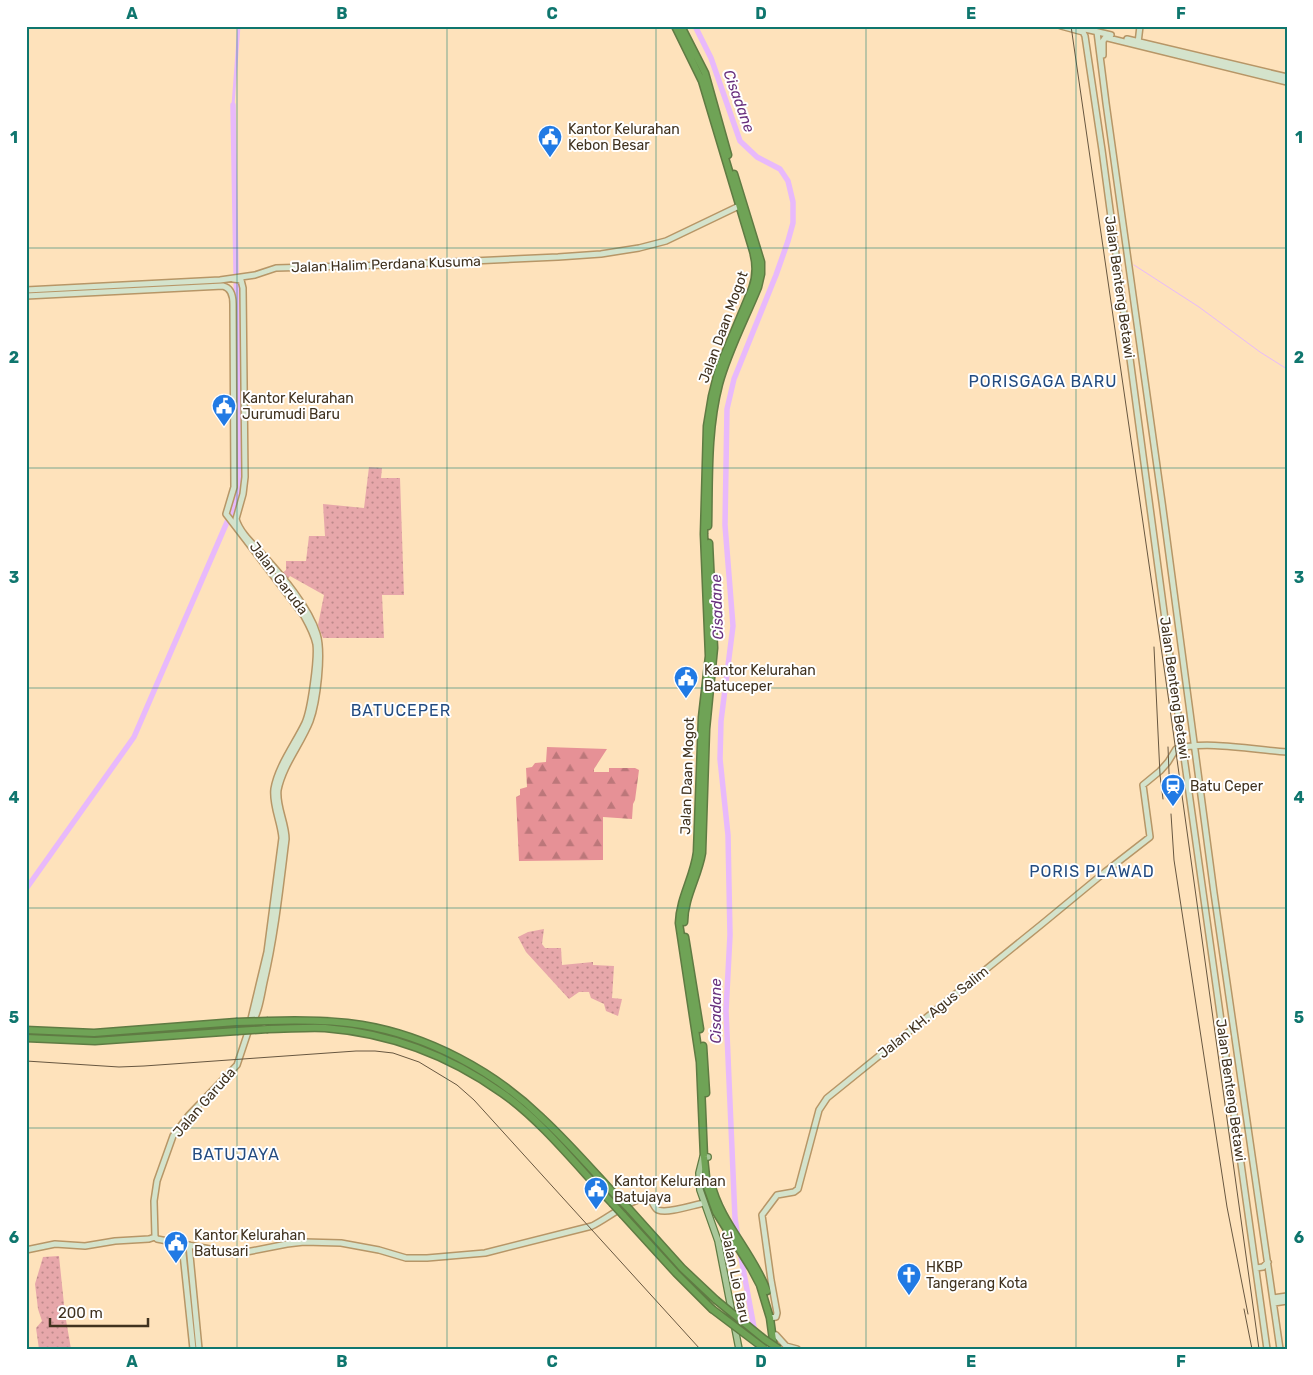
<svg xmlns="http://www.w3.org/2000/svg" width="1313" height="1375" font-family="Rubik,sans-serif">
<defs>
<pattern id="green-dots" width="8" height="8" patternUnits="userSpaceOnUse" patternTransform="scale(1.25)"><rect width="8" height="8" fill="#e7a7aa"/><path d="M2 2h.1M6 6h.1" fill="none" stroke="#bd898a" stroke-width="1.8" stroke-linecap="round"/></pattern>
<pattern id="forest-firs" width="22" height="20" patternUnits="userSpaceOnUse" patternTransform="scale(1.25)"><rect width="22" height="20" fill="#e69196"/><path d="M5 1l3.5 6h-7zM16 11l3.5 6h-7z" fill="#bc777a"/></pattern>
</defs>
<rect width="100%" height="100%" fill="#fee2bb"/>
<path fill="url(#green-dots)" d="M369,467l13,1 -1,10h19l4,117h-22l2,43h-61l-5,-13 6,-30 -34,-19 -3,4 -5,-7 4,-3v-9h20l3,-25h16l-2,-32 41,4z
M544,929l-2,15 3,4h16l1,17 31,-3v3l21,1 -2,32 10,1 -4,17 -12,-5 -2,-7 -13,-6 -2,-6h-10l-10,7 -43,-47 -8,-15 10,-5z
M59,1256l6,58 6,35h-32l-3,-21 6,-7 -4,-12 -3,-25 8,-27z"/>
<path fill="url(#forest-firs)" d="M547,747l60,2 -13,20v3h15v-4h26l4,2 -4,30 -2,4 -1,15 -29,-2v43l-84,1 -3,-64 4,-2v-6l7,-2 -1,-19 6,-1 3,-4 11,-1z"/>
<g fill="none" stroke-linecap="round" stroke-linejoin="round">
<path stroke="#e8b9fb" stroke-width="1" d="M1134,265l65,42 61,45 27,17"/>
<path stroke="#e8b9fb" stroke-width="3" d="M233,105l6,-79"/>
<path stroke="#e8b9fb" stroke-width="5.5" d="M695,26l16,32 29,83 17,16 23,12 8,12 5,21v21l-5,18 -12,34 -42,104 -7,30 -2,116 8,101 -12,95 -1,38 8,76 2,100 -4,76 9,207 3,20
M26,889l108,-152 103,-238 3,-11 -7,-383
M740,1252l18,97"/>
<defs>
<path id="secondary" d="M1061,26l22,6 2,4 17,114 69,514 96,685
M1081,28l30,7
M1097,32l9,71 56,399 52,391 66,456
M1127,39l160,38
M1138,43l2,-17
M1103,55v-14l2,-3h3l179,44
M26,290l194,-10 35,-5 21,-7 110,-3 172,-8 43,-3 38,-6 27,-7 73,-35
M26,296l197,-10c9,2 10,11 10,18l1,183 -8,27 78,102c5,9 10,18 12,28 2,14 -5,66 -11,79 -10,21 -27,43 -31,66 -2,16 7,33 8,49l-15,114 -17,71
M155,1237l-1,-36 3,-20 16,-45 16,-21 48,-50 13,-39c9,-12 11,-30 14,-44 11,-47 16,-95 22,-143 0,-16 -10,-33 -8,-49 5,-25 23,-46 32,-69 7,-19 13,-68 7,-87 -8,-27 -35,-58 -54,-79 -9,-10 -23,-22 -27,-36l7,-25 2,-17 -2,-189 -2,-8 -8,-1
M182,1244l11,105
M189,1245l10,104
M26,1250l29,-6 30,2 30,-5 34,-2 6,-2 2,2 79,15 51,-10 17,-2 37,1 38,7 27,8h21l58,-5 107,-27c15,-7 41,-29 55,-27 7,1 6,9 11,11 10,4 35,-5 46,-7
M1256,1268l7,-1 5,-5
M1273,1298l14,-2
M1274,1303l13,-2
M770,1318l6,-1 1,-4 -6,-33 -9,-65 15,-20 17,-3 4,-3 21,-79 8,-12 215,-174 63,-52 45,-35 -7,-52 17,-14 8,-9 8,-13c29,-9 79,1 111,3
M776,1335l10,11 11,3"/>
<path id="primary" d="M708,1157h-5l-4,16 1,17 18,51 21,108"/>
<path id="highway" d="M675,26l27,55 51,170c4,14 4,25 -1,38l-33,79 -7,28 -5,30 -3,108 5,122 -7,61 -5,135c-3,25 -17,45 -18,71l21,139 4,95 3,30 9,25 35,56 9,17 10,33 4,30
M681,26l24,47 23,82
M708,526c1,-47 -1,-96 11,-142 9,-33 26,-65 39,-97l3,-13v-12l-27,-88
M684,922c0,-24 14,-45 18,-69l4,-124 8,-81 -5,-105
M685,937l15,92
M268,1021c31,-1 63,-1 94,4 66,11 132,46 180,93 27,25 51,53 76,80
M268,1029c19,0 39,-2 57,-1 64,5 125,28 177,65 39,27 77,75 110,110
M26,1030l68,3 142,-11
M26,1038l69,3 142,-10
M703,1046l3,47
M711,1183c9,39 42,70 56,108
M629,1209l53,59 34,32
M623,1215l53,58 36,36"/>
</defs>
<use href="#secondary" stroke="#b79667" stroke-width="8"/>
<use href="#primary" stroke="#5f7b43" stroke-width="8"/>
<use href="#highway" stroke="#5f7b43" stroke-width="9"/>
<use href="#secondary" stroke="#d4e3cc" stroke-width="5"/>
<use href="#primary" stroke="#a9c89a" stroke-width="5.5"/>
<use href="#highway" stroke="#6fa356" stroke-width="6"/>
<path stroke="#685740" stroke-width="1" d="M1071,26l99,683 89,640
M1154,647l6,128 3,24
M1168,747l2,51
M1171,814l3,46 53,347 21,107
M26,1061l93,6 25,-1 212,-15h19l18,2 26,9 38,23 17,15 226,249
M1244,1309l8,40"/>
<defs>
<path id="highway-bridge" d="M236,1022l32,-1
M237,1031l31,-2
M618,1198l11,11
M612,1203l11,12
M716,1300l48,39 15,10
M712,1309l53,40"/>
</defs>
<use href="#highway-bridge" stroke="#5f7b43" stroke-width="9" stroke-linecap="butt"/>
<use href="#highway-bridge" stroke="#6fa356" stroke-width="6"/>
</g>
<path fill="none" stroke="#0f766e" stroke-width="1" stroke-opacity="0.55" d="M237,26v1323M447,26v1323M656,26v1323M866,26v1323M1076,26v1323M26,248h1261M26,468h1261M26,688h1261M26,908h1261M26,1128h1261"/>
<defs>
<symbol id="civic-pin" viewBox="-11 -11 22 30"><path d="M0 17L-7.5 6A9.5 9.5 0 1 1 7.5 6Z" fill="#217ae4" stroke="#fff"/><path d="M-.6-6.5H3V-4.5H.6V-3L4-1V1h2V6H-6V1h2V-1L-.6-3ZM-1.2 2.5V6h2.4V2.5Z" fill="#fff"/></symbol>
<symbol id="station-pin" viewBox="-11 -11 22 30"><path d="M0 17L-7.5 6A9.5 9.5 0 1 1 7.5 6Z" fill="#217ae4" stroke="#fff"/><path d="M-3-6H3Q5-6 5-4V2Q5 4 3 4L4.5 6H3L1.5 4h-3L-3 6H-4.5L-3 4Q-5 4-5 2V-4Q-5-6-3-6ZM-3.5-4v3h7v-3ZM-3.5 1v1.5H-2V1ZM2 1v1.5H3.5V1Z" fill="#fff"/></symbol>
<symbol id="church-pin" viewBox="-11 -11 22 30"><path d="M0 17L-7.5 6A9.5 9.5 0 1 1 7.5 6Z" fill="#217ae4" stroke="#fff"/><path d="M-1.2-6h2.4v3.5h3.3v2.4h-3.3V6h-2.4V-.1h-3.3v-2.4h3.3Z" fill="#fff"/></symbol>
</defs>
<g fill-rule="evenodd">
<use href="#civic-pin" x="536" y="123" width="28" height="38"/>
<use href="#civic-pin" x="210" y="392" width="28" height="38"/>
<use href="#civic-pin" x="672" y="664" width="28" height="38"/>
<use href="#station-pin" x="1159" y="772" width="28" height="38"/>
<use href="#civic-pin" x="582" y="1175" width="28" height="38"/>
<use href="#civic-pin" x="162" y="1229" width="28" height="38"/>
<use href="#church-pin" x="895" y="1261" width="28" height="38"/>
</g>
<g text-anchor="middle" stroke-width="4" stroke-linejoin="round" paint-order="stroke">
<g font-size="14" fill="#40321f" stroke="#fff" text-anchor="start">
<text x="568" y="134">Kantor Kelurahan<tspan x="568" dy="16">Kebon Besar</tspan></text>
<text x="242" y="403">Kantor Kelurahan<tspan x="242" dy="16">Jurumudi Baru</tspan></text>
<text x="704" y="675">Kantor Kelurahan<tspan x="704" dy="16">Batuceper</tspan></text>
<text x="1190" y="791">Batu Ceper</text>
<text x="614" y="1186">Kantor Kelurahan<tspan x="614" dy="16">Batujaya</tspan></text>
<text x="194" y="1240">Kantor Kelurahan<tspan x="194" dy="16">Batusari</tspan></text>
<text x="926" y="1272">HKBP<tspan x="926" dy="16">Tangerang Kota</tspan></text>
</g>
<g font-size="14" fill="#40321f" stroke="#fff">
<text transform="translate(386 264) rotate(-2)" y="5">Jalan Halim Perdana Kusuma</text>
<text transform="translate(1120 287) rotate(82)" y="5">Jalan Benteng Betawi</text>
<text transform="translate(723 327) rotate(-70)" y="5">Jalan Daan Mogot</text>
<text transform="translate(279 578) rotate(53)" y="5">Jalan Garuda</text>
<text transform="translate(1175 688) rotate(82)" y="5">Jalan Benteng Betawi</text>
<text transform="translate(687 776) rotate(-88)" y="5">Jalan Daan Mogot</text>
<text transform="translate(933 1012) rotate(-39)" y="5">Jalan KH. Agus Salim</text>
<text transform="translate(1231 1090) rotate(82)" y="5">Jalan Benteng Betawi</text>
<text transform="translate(204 1102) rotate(-49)" y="5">Jalan Garuda</text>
<text transform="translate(736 1277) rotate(78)" y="5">Jalan Lio Baru</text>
</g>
<g font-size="15" font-style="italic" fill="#69317e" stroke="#fff">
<text transform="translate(739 101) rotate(70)" y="5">Cisadane</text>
<text transform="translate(717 607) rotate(-92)" y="5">Cisadane</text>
<text transform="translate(716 1011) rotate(-90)" y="5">Cisadane</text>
</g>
<g font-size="16" letter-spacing="1" fill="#234b80" stroke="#fff">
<text x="1043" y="387">PORISGAGA BARU</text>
<text x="401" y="716">BATUCEPER</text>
<text x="1092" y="877">PORIS PLAWAD</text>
<text x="236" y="1160">BATUJAYA</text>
</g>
</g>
<rect width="1313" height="1375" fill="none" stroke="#ffffff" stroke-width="55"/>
<path d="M50 1318v8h98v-8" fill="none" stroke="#40321f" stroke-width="2.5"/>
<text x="58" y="1318" font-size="15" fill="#40321f" stroke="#ffffff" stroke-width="4" paint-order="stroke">200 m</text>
<rect x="28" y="28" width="1258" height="1320" fill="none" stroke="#0f766e" stroke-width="2"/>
<g font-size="16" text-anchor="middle" font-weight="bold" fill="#0f766e">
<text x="132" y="19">A</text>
<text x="342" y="19">B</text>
<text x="552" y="19">C</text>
<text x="761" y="19">D</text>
<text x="971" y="19">E</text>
<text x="1181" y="19">F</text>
<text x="14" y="143">1</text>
<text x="1299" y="143">1</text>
<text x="14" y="363">2</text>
<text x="1299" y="363">2</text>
<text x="14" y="583">3</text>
<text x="1299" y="583">3</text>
<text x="14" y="803">4</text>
<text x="1299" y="803">4</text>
<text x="14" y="1023">5</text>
<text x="1299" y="1023">5</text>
<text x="14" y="1243">6</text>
<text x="1299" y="1243">6</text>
<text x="132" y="1367">A</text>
<text x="342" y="1367">B</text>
<text x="552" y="1367">C</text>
<text x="761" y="1367">D</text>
<text x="971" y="1367">E</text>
<text x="1181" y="1367">F</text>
</g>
</svg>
